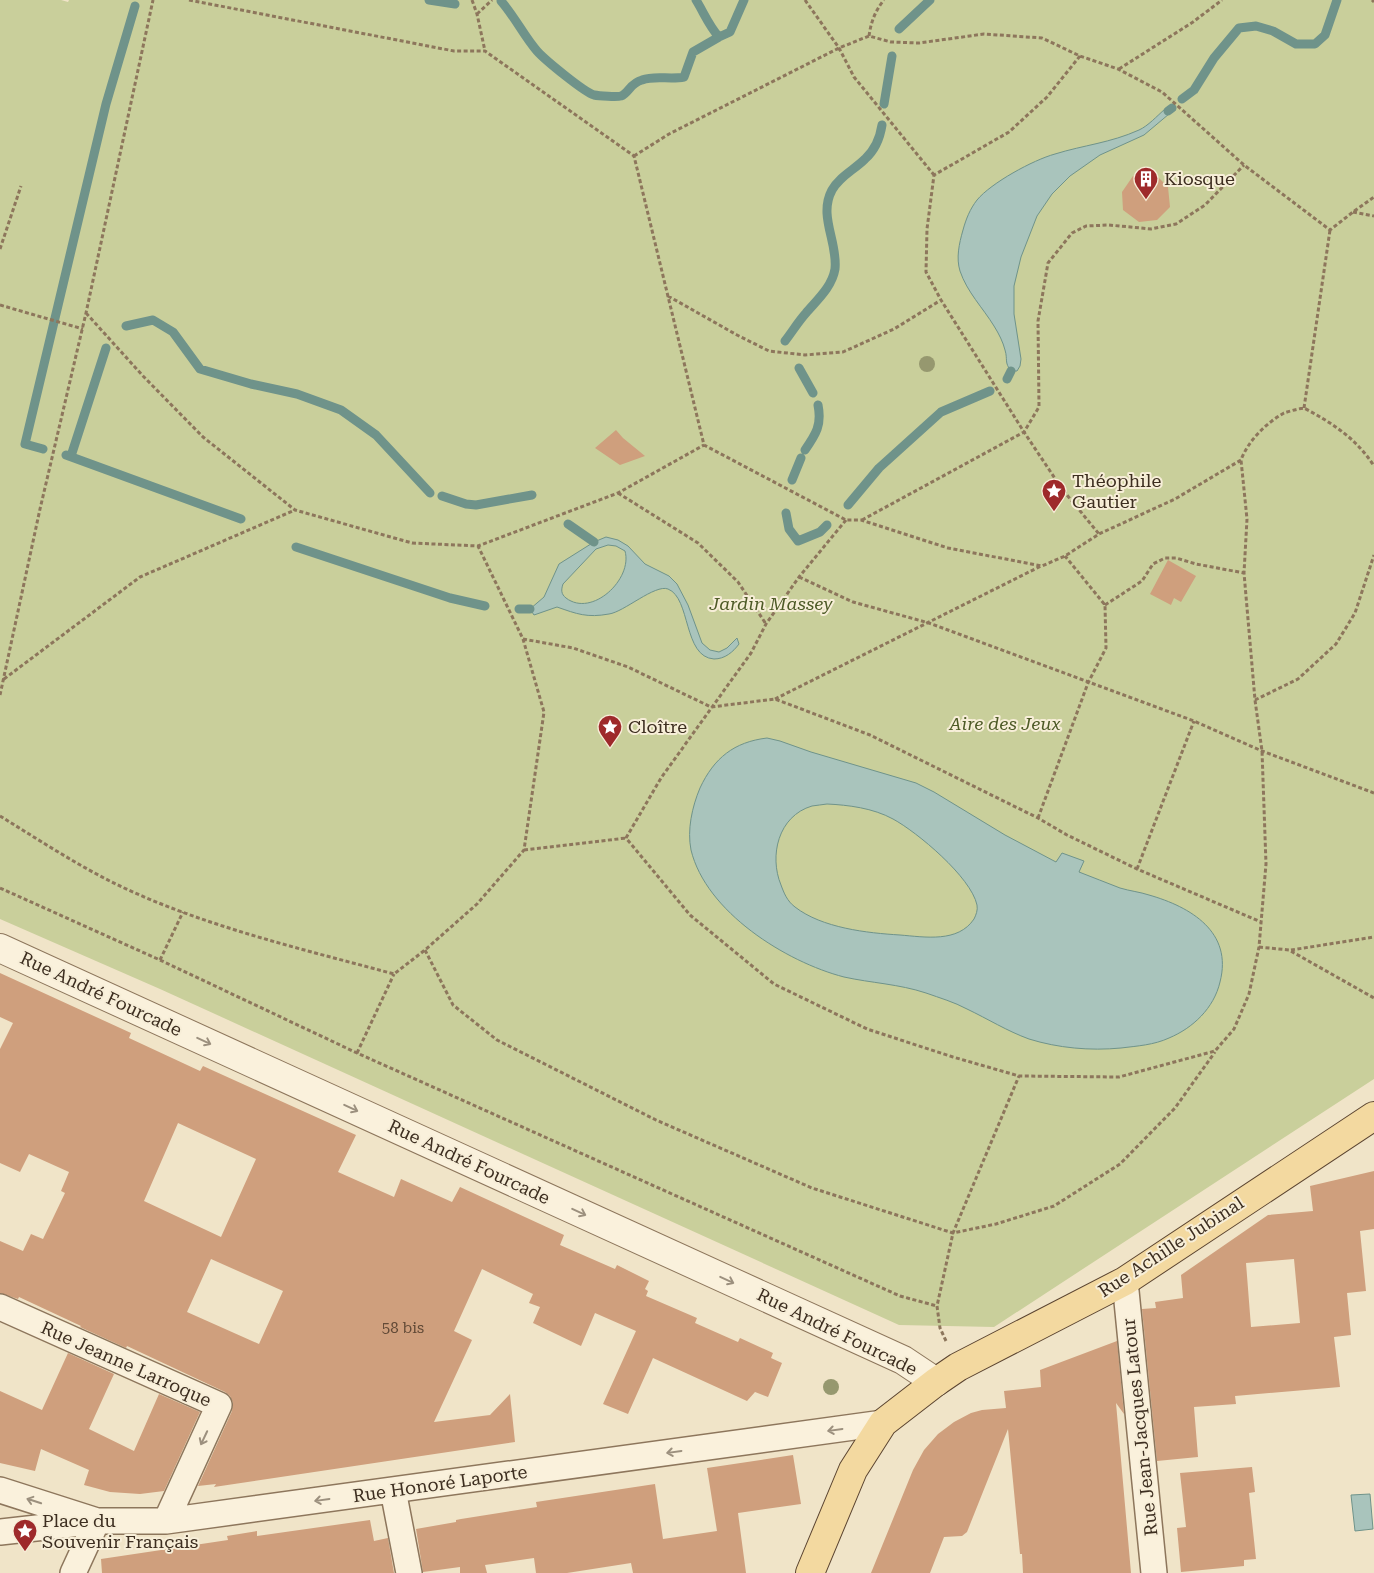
<svg xmlns="http://www.w3.org/2000/svg" width="1374" height="1573" font-family="'Roboto Serif',serif">
<rect width="100%" height="100%" fill="#f0e4c8"/>
<path fill="#c9cf9b" d="M0,0h61l7,2 1,-2h1305v1079l-380,248 -95,-2 -739,-336 -160,-70z"/>
<path fill="#a9c4bc" stroke="#6f938a" fill-rule="evenodd" d="M1165,109l4,5 -25,21 -44,20 -30,21 -18,18 -15,22 -16,41 -7,29v28l7,45 -1,7 -3,5h-6c-7,-9 -3,-11 -6,-21 -2,-8 -6,-16 -11,-24 -11,-18 -27,-34 -34,-55 -4,-13 -1,-27 3,-41 3,-11 7,-21 14,-30 14,-17 56,-40 78,-46 29,-9 55,-11 84,-24 9,-4 18,-14 26,-21z
M606,537l12,3 10,6 17,18 24,12 8,8 11,21 14,38 8,7 9,2 8,-4 10,-10 2,6c-6,8 -14,15 -25,15 -31,-2 -23,-61 -46,-70 -13,-5 -44,23 -59,25 -22,4 -32,0 -52,-7l-23,8 -4,-6 14,-12 15,-33 35,-22zM608,545l8,1 9,5c8,28 -33,67 -59,47 -5,-4 -5,-8 -3,-14l33,-35z
M767,738l13,3 31,11 105,31 18,9 71,43 51,27 6,-9 22,8 -5,11c14,5 27,11 41,16 10,3 20,4 29,7 42,12 84,37 71,87 -6,26 -27,46 -51,56 -15,7 -32,8 -48,10 -31,3 -63,0 -92,-9 -22,-8 -41,-20 -62,-30 -13,-7 -27,-11 -41,-16 -27,-9 -55,-10 -82,-16 -58,-15 -138,-65 -153,-127 -4,-20 1,-43 9,-62 14,-30 34,-46 67,-50zM827,804c21,1 46,4 66,15 24,13 78,58 84,86 1,5 -1,10 -3,14 -16,24 -49,18 -74,16 -33,-2 -78,-7 -105,-28 -8,-6 -11,-14 -14,-22 -12,-29 -3,-69 31,-79 5,-1 10,-1 15,-2z
M1370,1494l3,35 -18,2 -4,-36z"/>
<g fill="none" stroke-linecap="round" stroke-linejoin="round">
<path stroke="#6f938a" stroke-width="9" d="M429,0l26,4
M696,0c8,13 13,26 23,37l11,-5 14,-32
M501,1c14,16 23,35 36,50 8,9 47,41 57,44 5,1 23,2 27,1 8,-3 9,-13 21,-16 13,-5 28,0 42,-3l9,-25 26,-15
M899,29l31,-29
M1182,99l12,-9 20,-32 25,-30 17,-2 17,5 23,13h19l10,-9 12,-35
M884,104l8,-48
M1168,111l4,-3
M126,326l27,-6 20,12 27,37 51,15 46,10 44,16 35,25 54,58
M785,341c7,-9 13,-19 21,-28 11,-13 26,-26 29,-44 3,-27 -17,-53 -3,-79 8,-14 22,-20 33,-31 10,-9 15,-21 17,-34
M799,368l14,25
M1007,379l4,-8
M43,449l-18,-5 81,-340 29,-98
M805,450c11,-16 17,-25 13,-45
M66,455l175,64
M71,456l35,-108
M792,480l9,-22
M442,496l24,8 10,1 56,-10
M848,505l31,-37 62,-56 49,-21
M786,513l3,16 9,12 22,-9 7,-7
M568,524l26,18
M296,547l154,51 35,8
M519,609h11"/>
</g>
<path fill="#cf9f7d" fill-rule="evenodd" d="M1155,174l13,13 2,20 -13,13 -18,2 -16,-12 -1,-18 11,-16z
M616,430l7,8 22,18 -25,9 -25,-17z
M1168,560l28,16 -15,26 -7,-4 -3,7 -21,-11z
M0,973l131,60 -2,5 71,33 3,-5 153,69 -18,37 56,25 7,-18 51,23 8,-15 104,48 -4,10 55,24 2,-4 32,16 -4,8 3,2 -2,5 51,22 -2,5 43,19 2,-4 33,15 -2,5 11,5 -14,34 -13,-5 -8,9 -94,-43 -25,56 -25,-10 33,-73 -41,-18 -14,33 -48,-23 7,-16 -11,-4 4,-9 -51,-25 -28,62 18,9 -38,82 56,-7 20,-21 5,48 -301,45 2,-3 -18,2 34,-75 1,-8 -3,-7 -5,-4 -98,-46 -1,2 -46,-21 1,-1 -62,-29 -1,2 -18,-6v-52l23,10 8,-17 12,5 22,-46 -4,-2 8,-19 -40,-18 -9,18 -20,-9v-114l13,-26 -13,-6zM178,1123l78,36 -35,78 -77,-36zM211,1259l72,32 -24,53 -72,-32z
M1374,1171v58l-14,2 6,60 -19,2 4,42 -17,2 6,50 -105,9 1,8 -42,3 4,50 -41,4 -15,-152 14,-1 -1,-6 28,-4 -2,-23 87,-60 45,-4 -3,-25zM1294,1259l6,64 -49,4 -5,-64z
M1117,1341l7,73 -8,-11 15,170h-108l-1,-19h-2l-12,-125 -41,103 -5,4 -18,1 -14,36h-59l42,-103 11,-20 14,-16 16,-12 17,-9 11,-3 24,-2 -2,-17 37,-4 -1,-17z
M68,1353l46,21 -25,55 45,22 25,-57 41,18 -36,79 -24,3 -30,-2 -26,-7 5,-15 -48,-21 -6,22 -35,-8v-72l42,19z
M793,1455l8,49 -63,9 8,60h-113l-2,-10 -64,10h-31l-2,-15 -49,7 2,8h-27v-6l-37,5 -7,-43 40,-7v-2l5,-1 76,-12 -1,-5 119,-18 8,55 54,-8 -10,-63z
M1252,1467l3,25 -6,1 7,66 -12,1v6l-63,6 -4,-44 9,-1 -6,-54z
M370,1520l4,21 14,-3 6,35h-292l-1,-14 127,-19 -1,-4 30,-5v5z"/>
<g fill="none" stroke-linecap="round" stroke-linejoin="round">
<defs>
<path id="minor" d="M1125,1281l29,292
M0,1307l219,98 -53,116
M0,1490l97,31h69l717,-98
M393,1490l16,83
M0,1532l90,-10
M73,1573l24,-52"/>
<path id="tertiary" d="M0,948l903,412 33,22"/>
<path id="primary" d="M810,1573l43,-103 30,-47 53,-41 22,-15 167,-86 249,-165"/>
</defs>
<use href="#minor" stroke="#8d765c" stroke-width="28"/>
<use href="#tertiary" stroke="#8d765c" stroke-width="30"/>
<use href="#primary" stroke="#5b4430" stroke-width="30"/>
<path stroke="#8d765c" stroke-width="3" stroke-dasharray="4 2.5" stroke-linecap="butt" d="M189,0l265,51h31l149,105 70,289 142,75h15l87,28 94,18 23,-10 34,-22 76,-35 66,-39c7,-19 25,-37 43,-47 6,-2 13,-4 20,-5 28,15 52,30 70,58
M472,0l5,14 8,37
M805,0l34,48 15,29 80,98
M1372,0l2,2
M477,14l15,-14
M869,36c2,-14 6,-25 15,-36
M1080,56l-33,41 -38,35 -75,43 -7,54 -1,43 15,28 83,132 38,57 37,45
M1119,69l74,-47 29,-22
M634,156l35,-22 170,-86 30,-12 22,6 28,1 65,-9 58,4 38,18 38,13 44,23 82,73 86,65 23,-18 21,-15
M1353,212l21,4
M0,249l21,-63
M668,296l69,39 32,16 36,4 38,-3 51,-23 47,-29
M0,305l83,24
M86,313l57,63 60,61 92,73 117,33 66,3 140,-53 86,-48
M1304,408l26,-178
M618,493l80,50 40,39 28,42
M846,520l-47,57 -33,47 -15,29 -90,125 -35,60 64,77 84,69 93,45 86,28 66,19 100,1 96,-26 19,-22 15,-35 10,-47 7,-83 -4,-113 -7,-51 -11,-127 3,-54 -6,-59
M862,520l162,-88 15,-25 -1,-86 10,-58 24,-30 14,-7 23,-1 42,4 25,-5 29,-19 39,-40
M799,577l54,25 76,21 265,98 68,30 112,42
M1105,605l37,-24 11,-17 12,-6h11l20,6 48,9
M523,639l50,9 55,19 83,40 64,-8 95,36 168,83 29,17 70,34 124,53
M4,679l136,-102 155,-67
M0,695l40,-186 46,-196 67,-313
M775,699l266,-133
M1255,700l43,-21 38,-35 19,-31 19,-58
M0,816c39,24 80,51 122,71 85,40 180,62 272,87l31,-24 52,-46 47,-54 20,-138 -21,-73 -45,-93
M1038,818l50,-135 18,-35 -1,-43 -40,-49
M524,850l102,-12
M1137,869l57,-148
M0,888l160,72 197,93 543,243 37,10
M1259,947l30,3 85,48
M425,950l28,55 44,35 159,80 156,68 141,45 43,-9 58,-18 66,-42 55,-56 40,-56
M1291,950l83,-13
M160,960l23,-48
M357,1053l37,-79
M946,1341l-6,-13 -3,-22 16,-73 66,-157"/>
<use href="#minor" stroke="#faf1dc" stroke-width="25"/>
<use href="#tertiary" stroke="#faf1dc" stroke-width="28"/>
<use href="#primary" stroke="#f3d9a0" stroke-width="28"/>
</g>
<g fill="#96986f">
<circle cx="927" cy="364" r="8"/>
<circle cx="831" cy="1387" r="8"/>
</g>
<defs><path id="oneway-shaft" d="M-6 0H5M1.5-3L5.5 0L1.5 3" fill="none" stroke-width="1.6" stroke-linecap="round" stroke-linejoin="round" transform="scale(1.25)"/></defs>
<g stroke="#9c907e">
<use href="#oneway-shaft" transform="translate(204 1041) rotate(25)"/>
<use href="#oneway-shaft" transform="translate(351 1108) rotate(25)"/>
<use href="#oneway-shaft" transform="translate(579 1212) rotate(25)"/>
<use href="#oneway-shaft" transform="translate(727 1280) rotate(25)"/>
<use href="#oneway-shaft" transform="translate(835 1430) rotate(172)"/>
<use href="#oneway-shaft" transform="translate(204 1438) rotate(115)"/>
<use href="#oneway-shaft" transform="translate(674 1452) rotate(172)"/>
<use href="#oneway-shaft" transform="translate(322 1500) rotate(172)"/>
<use href="#oneway-shaft" transform="translate(34 1501) rotate(-162)"/>
</g>
<defs>
<symbol id="building-pin" viewBox="-11 -11 22 30"><path d="M0 17L-7.5 6A9.5 9.5 0 1 1 7.5 6Z" fill="#9e2a2b" stroke="#f7eed8"/><path d="M-4-6H4V6H1V3H-1V6H-4ZM-2.5-4.3h1.7v1.8h-1.7ZM.8-4.3h1.7v1.8H.8ZM-2.5-1h1.7V.8h-1.7ZM.8-1h1.7V.8H.8Z" fill="#fff"/></symbol>
<symbol id="sight-pin" viewBox="-11 -11 22 30"><path d="M0 17L-7.5 6A9.5 9.5 0 1 1 7.5 6Z" fill="#9e2a2b" stroke="#f7eed8"/><path d="M0-6L1.8-2.2L6-1.7L2.9 1.2L3.7 5.4L0 3.3L-3.7 5.4L-2.9 1.2L-6-1.7L-1.8-2.2Z" fill="#fff"/></symbol>
</defs>
<g fill-rule="evenodd">
<use href="#building-pin" x="1132" y="165" width="28" height="38"/>
<use href="#sight-pin" x="1040" y="477" width="28" height="38"/>
<use href="#sight-pin" x="596" y="713" width="28" height="38"/>
<use href="#sight-pin" x="11" y="1517" width="28" height="38"/>
</g>
<g text-anchor="middle" stroke-width="4" stroke-linejoin="round" paint-order="stroke">
<g font-size="15" fill="#624a37">
<text x="403" y="1333">58 bis</text>
</g>
<g font-size="18" fill="#3d2e20" stroke="#f7eed8" text-anchor="start">
<text x="1164" y="185">Kiosque</text>
<text x="1072" y="487">Théophile<tspan x="1072" dy="21">Gautier</tspan></text>
<text x="628" y="733">Cloître</text>
<text x="42" y="1527">Place du<tspan x="42" dy="21">Souvenir Français</tspan></text>
</g>
<g font-size="18" font-style="italic" fill="#4d5a26" stroke="#f7eed8">
<text x="771" y="610">Jardin Massey</text>
<text x="1005" y="730">Aire des Jeux</text>
</g>
<g font-size="18" fill="#3d2e20" stroke="#f7eed8">
<text transform="translate(101 994) rotate(25)" y="6">Rue André Fourcade</text>
<text transform="translate(469 1162) rotate(25)" y="6">Rue André Fourcade</text>
<text transform="translate(1171 1247) rotate(-33)" y="6">Rue Achille Jubinal</text>
<text transform="translate(837 1332) rotate(26)" y="6">Rue André Fourcade</text>
<text transform="translate(126 1364) rotate(24)" y="6">Rue Jeanne Larroque</text>
<text transform="translate(1140 1427) rotate(-96)" y="6">Rue Jean-Jacques Latour</text>
<text transform="translate(440 1484) rotate(-8)" y="6">Rue Honoré Laporte</text>
</g>
</g>
</svg>
